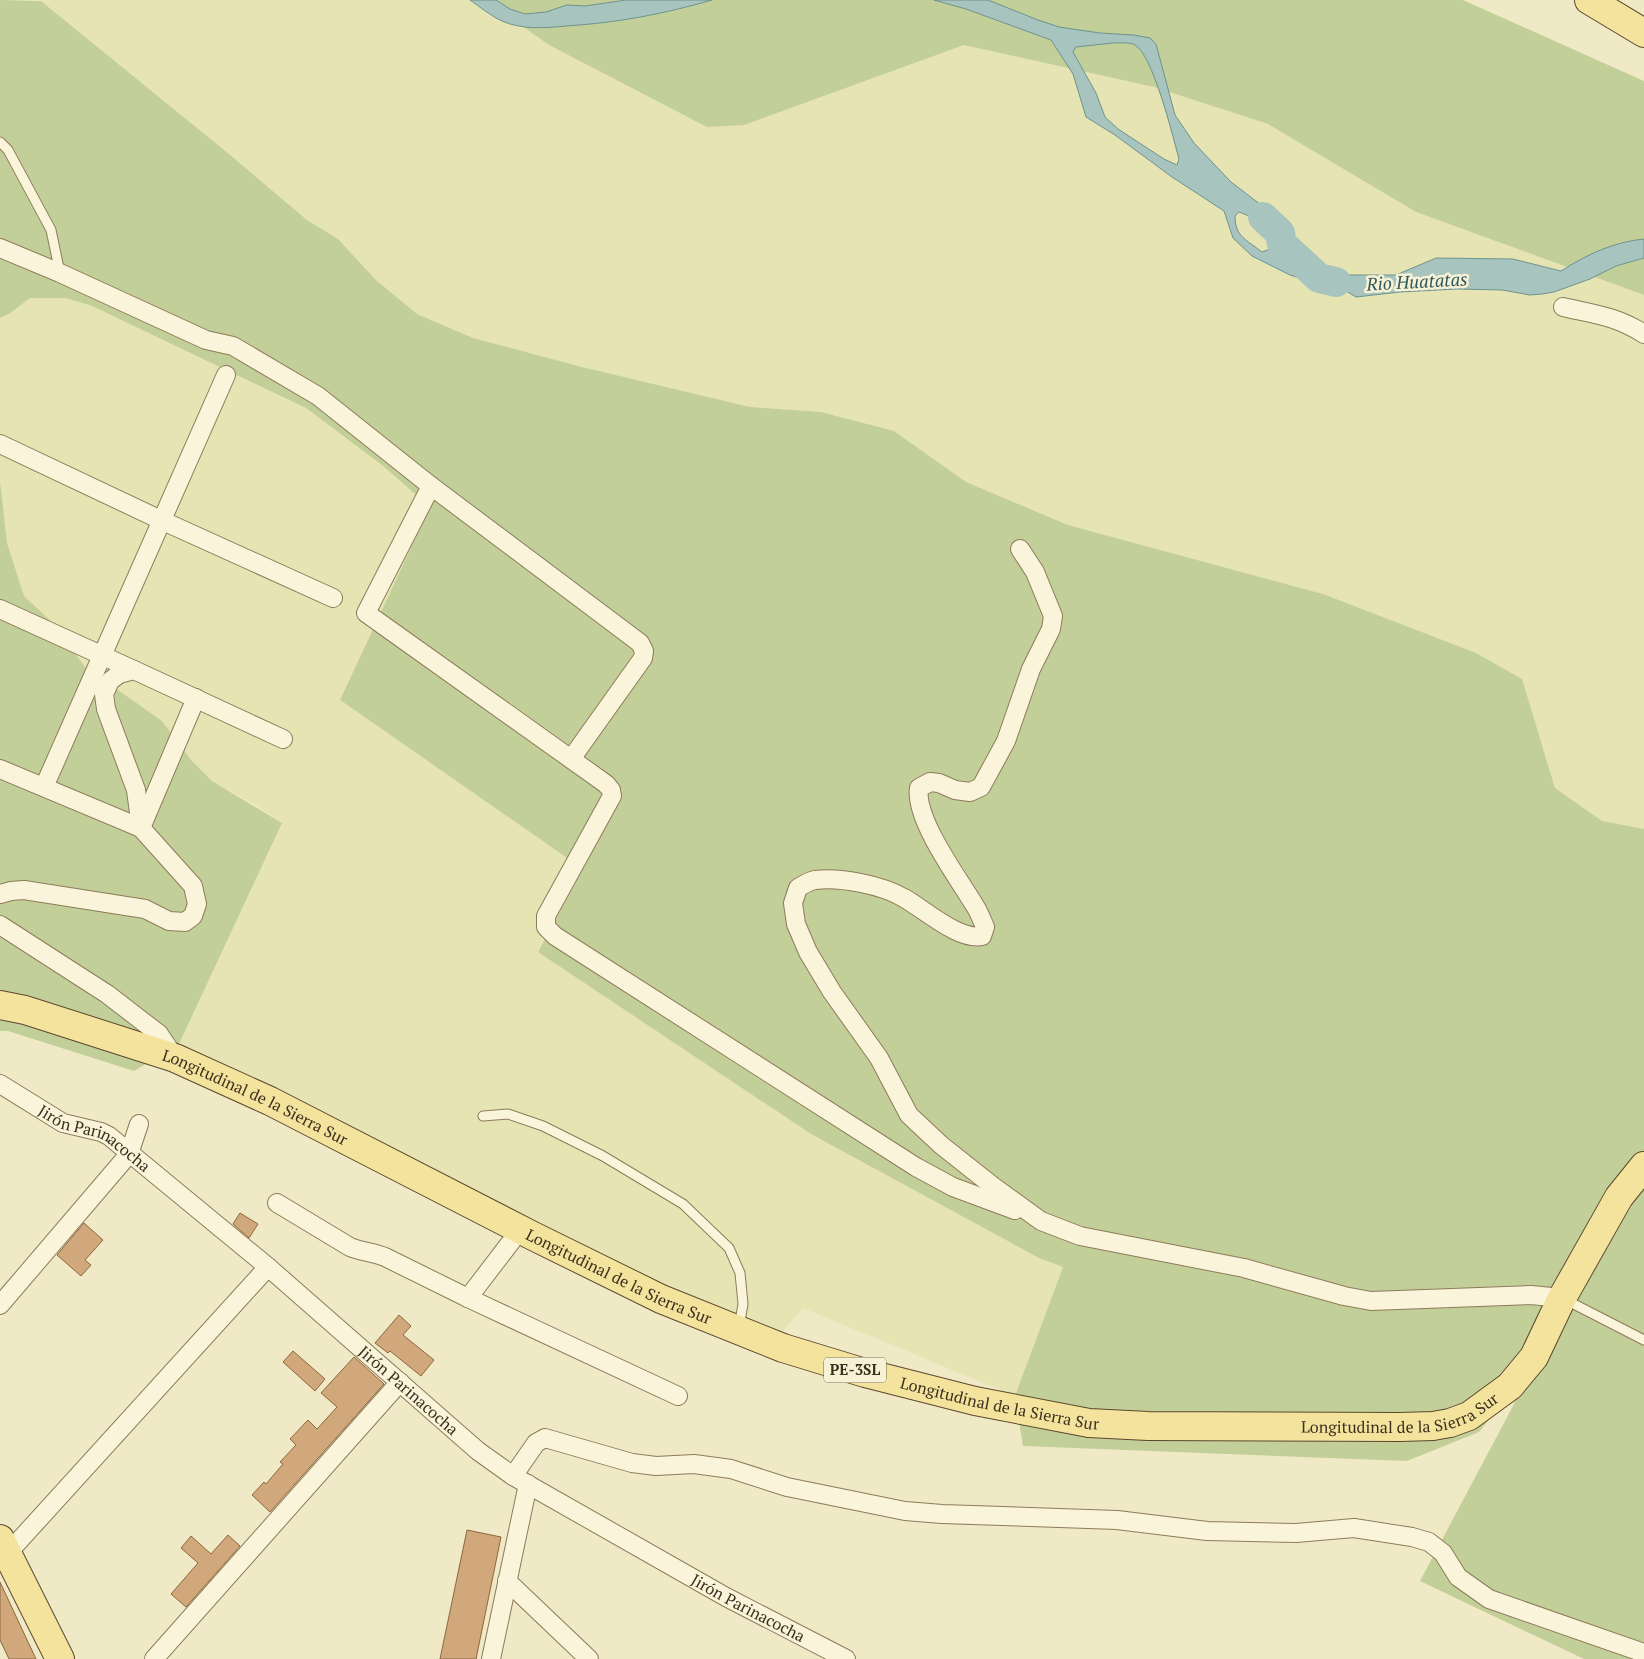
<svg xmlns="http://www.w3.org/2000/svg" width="1644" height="1659" font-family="'PT Serif',serif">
<rect width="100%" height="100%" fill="#f0e9c6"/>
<path fill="#e6e4b3" d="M40,0h454l250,125 220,-80 190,42 114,37 148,88 228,83v534l-42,-8 -47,-33 -12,-42 -220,-152 -255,-69 -102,-43 -72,-51 -73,-19 -71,-5 -168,-40 -109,-29 -56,-24 -41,-34 -38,-41 -31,-19 -78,-66z
M30,298h36l26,8 214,102 76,57 49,42 -91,193 244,169 -46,82 501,307 24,9 -48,129 -212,-88 -36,41 -571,-288 -17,-17 103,-221 -23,-16 -47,-26 -20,-20 -30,-40 -78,-55 -28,-40 -32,-30 -17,-53 -7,-62v-163l9,-4z"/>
<path fill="#c3cf99" d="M0,0l41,1 188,153 78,66 31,19 38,41 41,34 56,24 109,29 168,40 71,5 73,19 72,51 102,43 255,69 153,59 46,26 33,109 47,33 42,8v830h-60l-164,-78 93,-175 13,-31 -47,57 -72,29 -384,-15 -8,-50 48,-129 -24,-9 -228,-124 -273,-182 45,-83 -243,-169 90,-193 -48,-42 -76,-57 -214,-102 -26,-8h-36l-21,16 -9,4z
M494,0h969l181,81v214l-228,-83 -148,-88 -114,-37 -190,-42 -220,80 -37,2 -158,-82 -48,-34z
M0,481l7,62 17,53 32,30 28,40 78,55 30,40 20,20 70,42 -103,221 -45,27 -126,-40h-8z"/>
<path fill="#a8c4bf" stroke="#6e938e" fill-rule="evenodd" d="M470,0h26l14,9 15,5 21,-2 21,-7 18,1 41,-6h86c-48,14 -96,23 -146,26 -21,2 -44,4 -64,-5 -11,-5 -22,-14 -32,-21z
M934,0h54l50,20 21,7 41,6 34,2 16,3 6,6 19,71 19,28 37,39 55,42 7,10 -9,17 4,5 23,10 33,9h52l40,-17 77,1 48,12c25,-16 52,-29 83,-32v19l-28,8 -26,13 -36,13 -12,2 -12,1 -28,-5 -45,-1 -57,3 -44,5 -10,-6 -13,-2 -43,-14 -38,-19 -19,-18 -9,-27 -52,-34 -57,-42 -29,-18 -13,-43 -22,-34 -85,-31zM1113,43c6,0 17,-1 22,2 18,10 38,92 44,114l-2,6 -13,-6 -46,-30 -13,-12 -9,-24 -23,-41 3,-5zM1239,212l26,10 6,7v17l-1,3 -8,3c-15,-12 -27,-15 -27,-36z"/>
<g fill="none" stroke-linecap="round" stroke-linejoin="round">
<path stroke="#a8c4bf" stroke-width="30" d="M1263,217l17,16 2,11 37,34 17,4"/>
</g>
<path fill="#d0a87b" stroke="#8d673f" d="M240,1213l18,11 -9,14 -16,-14z
M84,1223l19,17 -18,20 6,5 -10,11 -24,-21z
M399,1315l12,11 -8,9 31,25 -13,16 -31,-25 -2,2 -13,-10z
M293,1351l32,28 -10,12 -32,-29z
M354,1357l30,27 -114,128 -18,-17 12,-13 2,2 17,-20 -3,-2 16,-17 -6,-6 18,-19 9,9 20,-22 -16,-14z
M467,1530l34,7 -25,122h-36z
M228,1535l12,11 -54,61 -15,-13 27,-31 -17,-15 10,-12 20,18z
M0,1582l14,30 22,47h-27l-9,-19z"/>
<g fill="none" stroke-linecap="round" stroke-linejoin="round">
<defs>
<path id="service" d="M0,142l8,8 43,80 9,43
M483,1116l25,-2 35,12 60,30 80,48 46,44 11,25 3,31 -4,23
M1564,1299l80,41"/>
<g id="minor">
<path d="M0,248l60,25 146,67 27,6 85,50 113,90 209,157 4,8 -1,7 -72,101"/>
<path d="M1563,307c30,7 54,9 81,27"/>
<path d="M0,444l163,77 170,77"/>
<path d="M431,486l-65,127 240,171 5,6 1,6 -66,120v11l9,9 361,231 37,20 62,23"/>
<path d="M1020,549l15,23 18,44 -2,13 -20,40 -25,72 -25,46 -11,5 -15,-2 -16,-7 -9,-1 -11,6c-5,31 40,91 56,118 4,6 7,14 10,21l-3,9c-23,5 -58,-27 -78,-38 -22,-13 -63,-21 -89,-18 -6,1 -12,5 -17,8l-5,15 3,21 12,28 24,40 47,66 30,57 32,30 53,42 47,34 39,15 164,32 100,28 27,5 160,-6 31,3"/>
<path d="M0,609l134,61"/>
<path d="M0,769l141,59 55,-130"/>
<path d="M44,787l182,-412"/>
<path d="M0,894l11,-3 13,-1 121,19 24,12 16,1 8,-6 4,-12 -4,-18 -52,-58 -5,-38 -30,-81 -2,-15 6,-13 9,-7 15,-4 149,69"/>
<path d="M0,925l107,69 52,40 16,24"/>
<path id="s1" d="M0,1084l63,39 38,9 8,4 159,131 210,184 35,25 213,121 120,62"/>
<path d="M277,1203l73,44c12,5 23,5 35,10l83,41 210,98"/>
<path d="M468,1298l52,-68"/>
<path d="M0,1305l129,-151 10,-30"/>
<path d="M513,1476l23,-33 9,-5 87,25 24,3 38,-2 37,5 56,18 118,24 37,3 175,6 90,11 89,2 58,-5 58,9 17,5 14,11 15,24 31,22 155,54"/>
<path d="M7,1554l261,-287"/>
<path d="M507,1581l82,78"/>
<path d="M154,1659l246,-277"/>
<path d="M491,1659l37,-175"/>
</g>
<g id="primary">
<path d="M1589,0l55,33"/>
<path id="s2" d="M0,1005l25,5 150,48 95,43 263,135 128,63 122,49 82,25 110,28 114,22 59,3 252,1 33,-1 17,-3 19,-7 41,-30 24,-29 28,-59 57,-101 25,-31"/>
<path d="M0,1539l60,120"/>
</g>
</defs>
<use href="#service" stroke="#8d7b5b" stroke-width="11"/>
<use href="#minor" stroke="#8d7b5b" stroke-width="20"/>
<use href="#primary" stroke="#5b482f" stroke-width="30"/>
<use href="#service" stroke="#faf4da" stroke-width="9"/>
<use href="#minor" stroke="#faf4da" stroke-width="18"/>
<use href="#primary" stroke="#f4e39d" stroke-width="28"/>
</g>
<g text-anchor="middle" stroke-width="5" stroke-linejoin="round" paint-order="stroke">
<rect fill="#f7f1d6" stroke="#746b56" stroke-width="1" x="824" y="1357.5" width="62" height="25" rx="4"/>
<g font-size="15" font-weight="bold" fill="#3c311f">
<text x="855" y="1375">PE-3SL</text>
</g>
<g font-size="16" fill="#3c311f" stroke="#f7f1d6">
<text dy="6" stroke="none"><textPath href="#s2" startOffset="272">Longitudinal de la Sierra Sur</textPath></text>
<text dy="6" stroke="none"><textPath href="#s1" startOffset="110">Jirón Parinacocha</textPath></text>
<text dy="6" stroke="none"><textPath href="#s2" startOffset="678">Longitudinal de la Sierra Sur</textPath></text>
<text dy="6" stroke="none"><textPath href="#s1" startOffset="515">Jirón Parinacocha</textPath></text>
<text dy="6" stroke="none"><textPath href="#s2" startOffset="1081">Longitudinal de la Sierra Sur</textPath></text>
<text dy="6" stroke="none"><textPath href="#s2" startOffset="1486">Longitudinal de la Sierra Sur</textPath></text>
<text dy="6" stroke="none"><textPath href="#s1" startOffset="920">Jirón Parinacocha</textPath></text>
</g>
<g font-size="18" font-style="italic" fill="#2e5a5d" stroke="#f7f1d6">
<text transform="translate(1417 282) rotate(-3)" y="6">Rio Huatatas</text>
</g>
</g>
</svg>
